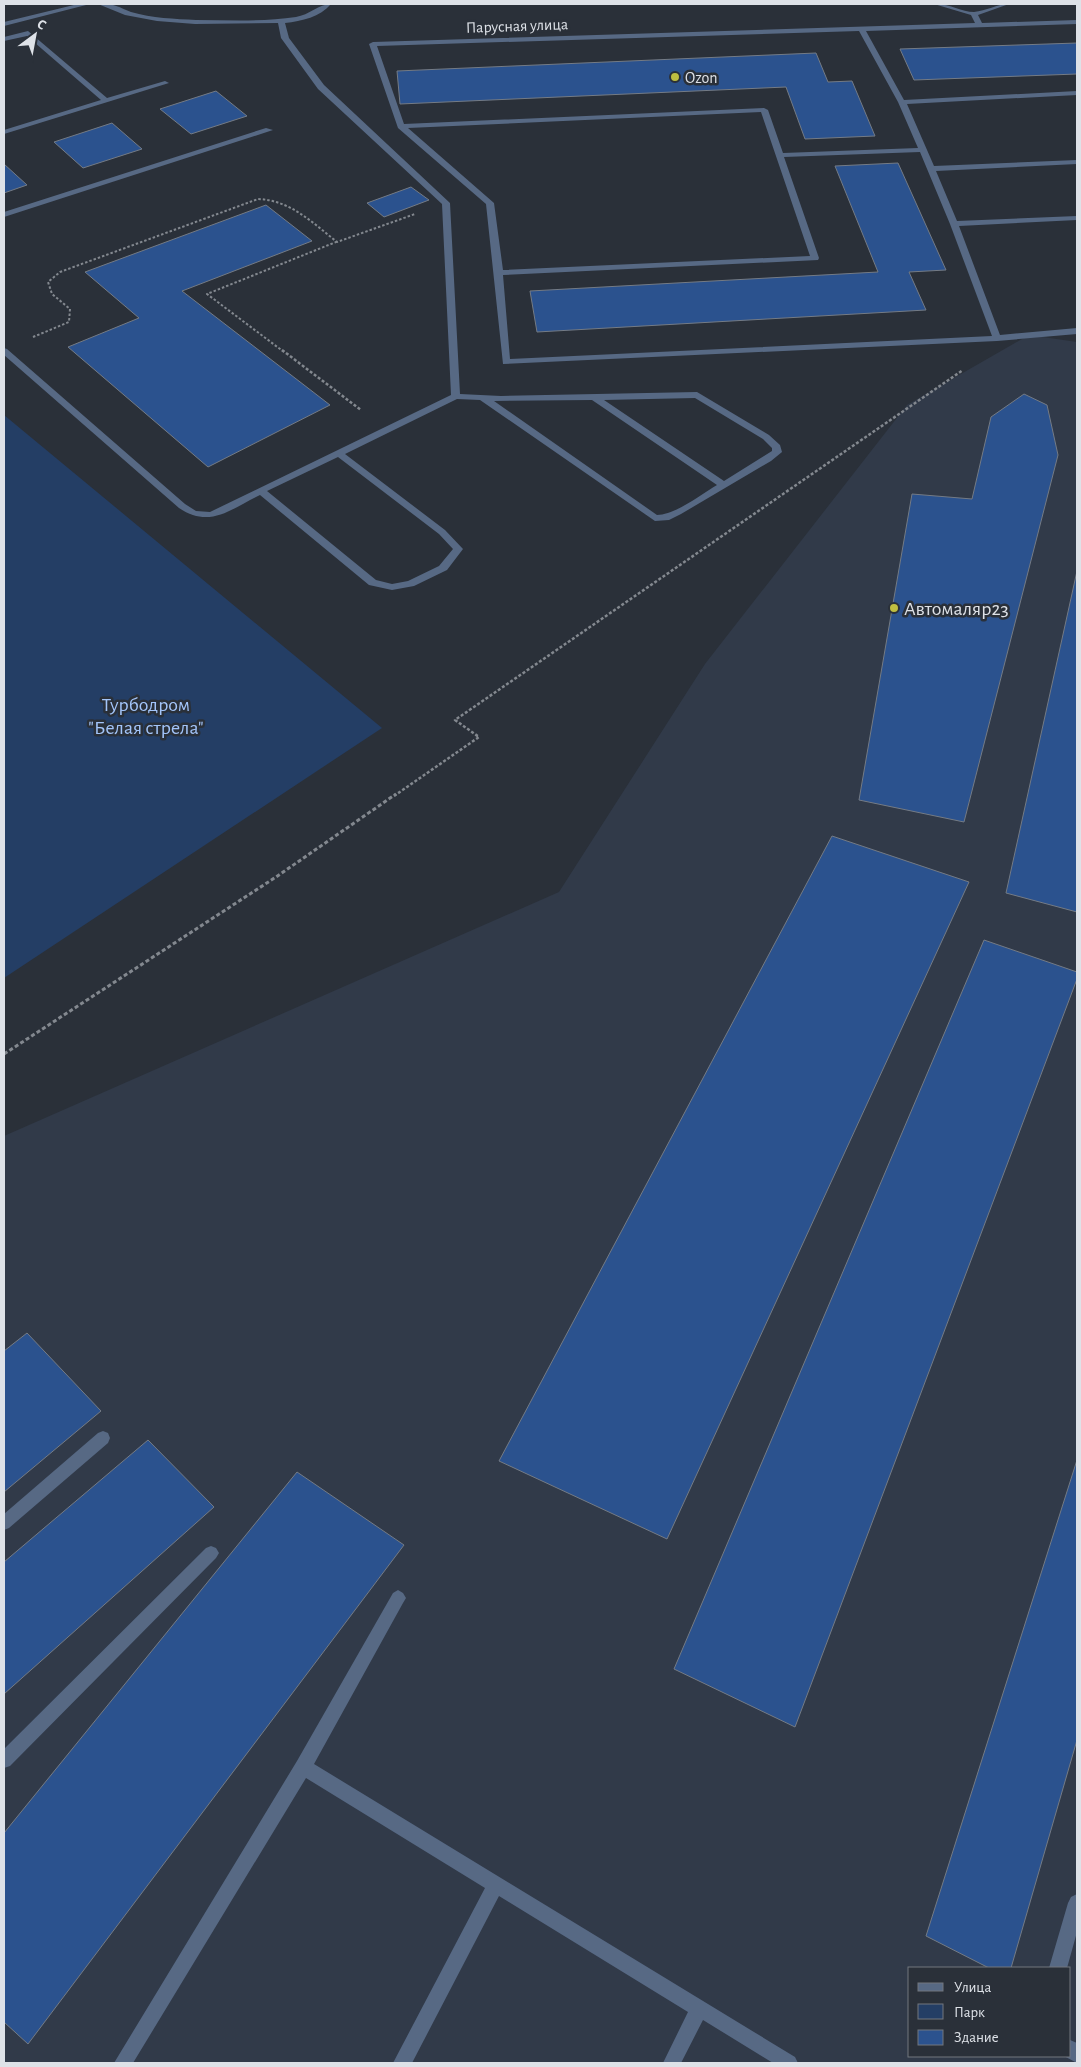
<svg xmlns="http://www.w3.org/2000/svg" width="1081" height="2067" font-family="'Alegreya Sans',sans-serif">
<rect width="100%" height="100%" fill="#2a3039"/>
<path fill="#313a49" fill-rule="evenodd" d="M1029,335l48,7v1721h-1073v-927l555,-244 146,-228 202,-259zM910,1968h160v88h-160z"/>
<path fill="#243e65" d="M4,415l378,313 -378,250z"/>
<path fill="#2b528e" stroke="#747b85" d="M1077,43v31l-163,6 -14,-31z
M816,53l12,29 24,-1 23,55 -70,3 -19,-52 -386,17 -3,-33z
M216,91l31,25 -56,18 -31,-25z
M112,123l30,26 -59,19 -29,-26z
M898,163l48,107 -37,2 17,38 -389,22 -7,-41 348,-19 -43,-106z
M4,164l23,21 -23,8z
M411,187l18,13 -45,17 -17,-14z
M266,205l46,36 -130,50 148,114 -122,62 -140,-120 71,-29 -54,-46z
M1024,394l23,11 11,50 -94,367 -105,-22 53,-306 60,5 19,-82z
M1077,571v341l-71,-19z
M832,836l137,46 -302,657 -168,-78z
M984,940l93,32v7l-282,748 -121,-58z
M27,1333l74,78 -97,81v-141z
M148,1440l66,67 -210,187v-132z
M1077,1460v280l-66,228h-22l-63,-32z
M297,1472l107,73 -376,499 -24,-22v-189z"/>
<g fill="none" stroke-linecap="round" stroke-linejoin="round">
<path stroke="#83888f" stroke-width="2" stroke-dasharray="2.5 2" stroke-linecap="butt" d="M33,337l36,-15 1,-13 -18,-15 -4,-12 12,-10 198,-73c32,1 55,24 79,43l78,-28
M284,352l-77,-58 129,-52"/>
<path stroke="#83888f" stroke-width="2.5" stroke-dasharray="3 2" stroke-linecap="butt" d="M282,350l79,60
M394,796l85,-59 -24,-17 508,-350"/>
<path stroke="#83888f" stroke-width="3" stroke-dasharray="4 2.5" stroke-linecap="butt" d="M4,1054l272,-177 120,-83"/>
<path fill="#576984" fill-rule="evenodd" d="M78,4h12l-86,22v-4z
M98,4c17,-1 19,3 33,8 21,6 44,7 65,8 33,0 68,2 100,-3 13,-2 23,-13 35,-13 -11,13 -29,17 -46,19l4,15 35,47 126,118 10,191 41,2 196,-4 72,43 11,10 2,7 -11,9 -90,53 -12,6 -14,1 -175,-121 -23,-1 -112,55 100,76 18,19 -16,21 -33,16 -22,4 -23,-5 -109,-90c-29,14 -50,34 -81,13l-175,-153v-7l3,1 178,155 11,7 14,1 241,-117 -9,-191 -124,-115 -37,-51 -3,-15 -83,1 -38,-3 -32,-6zM695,398l68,41 9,9v3l-48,30 -120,-81zM592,400l125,85c-15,9 -42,30 -60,30l-163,-114zM338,457l101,77 14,15 -14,17 -31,15 -16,3 -16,-4 -109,-89z
M934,4c15,-1 27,8 40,8 12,-1 23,-8 35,-8l-31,11 4,8 95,-3v4l-211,7 38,69 173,-9v4l-170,9 27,62 143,-6v4l-141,7 21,50 120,-5v4l-118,6 41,109 77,-7v6l-80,7 -494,23 -17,-160 -88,-76 -29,-84 4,-2 602,-19 -4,-8zM859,31l39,71 20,46 -135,5 -15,-43 -4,-2 -360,16 -27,-78zM761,112l49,144 -307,14 -9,-67 -86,-75zM920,152l30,72 42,112 -482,23 -7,-84 315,-15 1,-2 -35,-101z
M28,31l79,67 58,-17 4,2 -165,51v-4l97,-30 -74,-64 -23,5v-4z
M266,128l7,2 -269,87v-5z
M103,1431l5,2 2,5 -2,5 -99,85 -5,2v-16l94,-81z
M211,1546l5,2 3,5 -3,5 -206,208 -6,2v-19l202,-201z
M398,1590l5,3 3,5 -3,5 -89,161 481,293 3,6h-25l-70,-43 -22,43h-18l25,-51 -189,-116 -87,167h-19l92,-175 -179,-110 -173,285h-19l183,-302 96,-168z
M1077,1894v38l-10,36h-18l19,-65 3,-6z
M1070,2040l7,3v20l-13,-7h6z"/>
</g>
<g fill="#bfbe41" stroke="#2a3039" stroke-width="2">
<circle cx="675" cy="77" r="5"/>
<circle cx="894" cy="608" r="5"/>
</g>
<g text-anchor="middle" stroke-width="5" stroke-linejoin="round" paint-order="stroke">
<g font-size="16" fill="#dee2e8" stroke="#2a3039">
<text transform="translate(517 25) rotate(-2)" y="6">Парусная улица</text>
</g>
<g font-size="16" fill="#dee2e8" stroke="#2a3039" text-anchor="start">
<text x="685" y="83">Ozon</text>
</g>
<g font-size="20" fill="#dee2e8" stroke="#2a3039" text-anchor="start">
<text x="904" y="615">Автомаляр23</text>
</g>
<g font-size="20" fill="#a3c5fa" stroke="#2a3039">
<text x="146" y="711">Турбодром<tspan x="146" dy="23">"Белая стрела"</tspan></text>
</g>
</g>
<rect width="1081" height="2067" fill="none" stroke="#dee2e8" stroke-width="10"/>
<rect x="908" y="1967" width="162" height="90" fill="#2a3039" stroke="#72777f"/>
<rect x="918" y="1983" width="25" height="8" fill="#576984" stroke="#72777f"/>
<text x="954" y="1992" font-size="15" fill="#dee2e8">Улица</text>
<rect x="918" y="2004" width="25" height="15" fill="#243e65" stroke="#72777f"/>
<text x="954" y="2017" font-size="15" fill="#dee2e8">Парк</text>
<rect x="918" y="2030" width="25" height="15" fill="#2b528e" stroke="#72777f"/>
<text x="954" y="2042" font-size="15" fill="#dee2e8">Здание</text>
<g transform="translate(35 35) rotate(32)" stroke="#2a3039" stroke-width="4" paint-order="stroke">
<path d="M0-4L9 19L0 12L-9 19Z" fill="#dee2e8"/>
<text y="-8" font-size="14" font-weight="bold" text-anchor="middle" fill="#dee2e8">С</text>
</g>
</svg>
